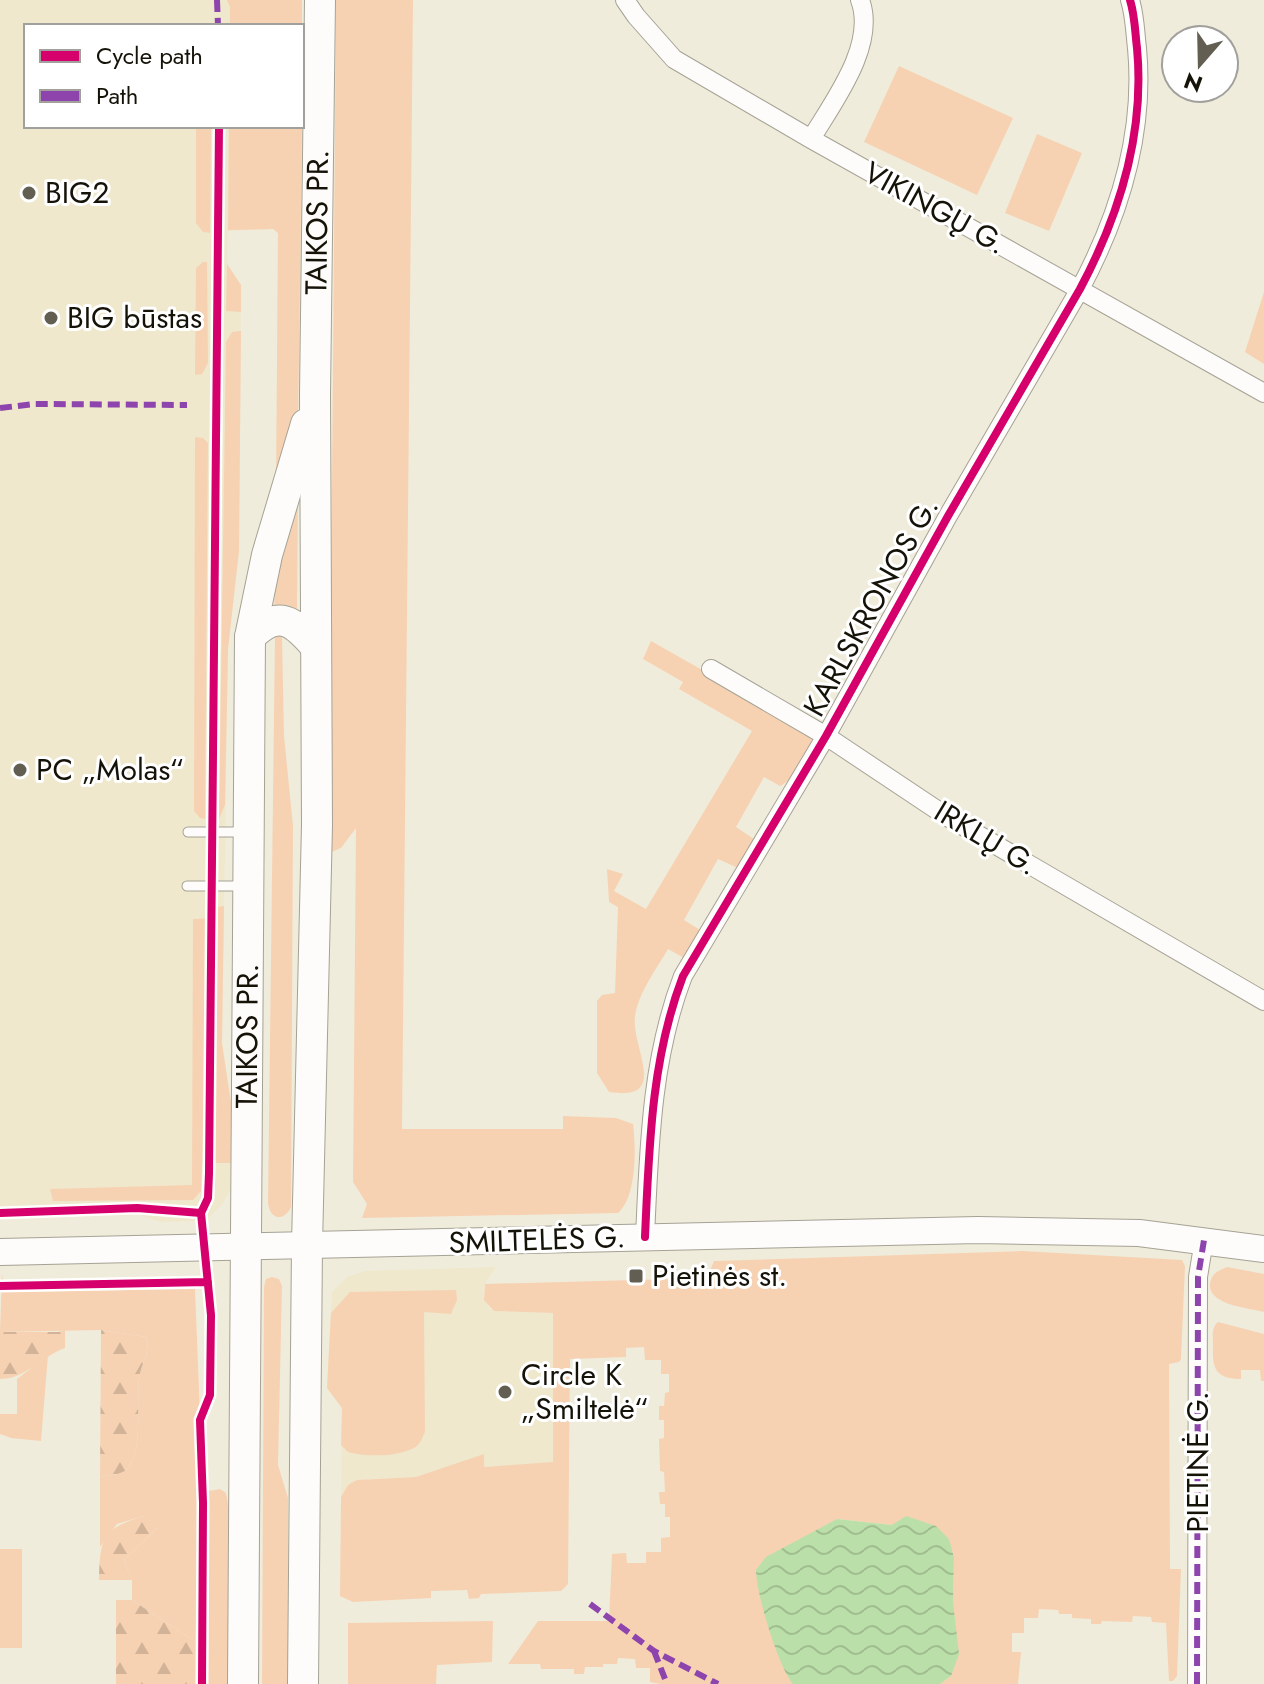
<svg xmlns="http://www.w3.org/2000/svg" width="1264" height="1684" font-family="Jost,sans-serif">
<defs>
<pattern id="forest-firs" width="22" height="20" patternUnits="userSpaceOnUse" patternTransform="scale(2)"><rect width="22" height="20" fill="#f6d2b3"/><path d="M5 1l3.5 6h-7zM16 11l3.5 6h-7z" fill="#d2b398"/></pattern>
<pattern id="water-waves" width="16" height="10" patternUnits="userSpaceOnUse" patternTransform="scale(2)"><rect width="16" height="10" fill="#bbdfa8"/><path d="M0 5q4-4 8 0t8 0" fill="none" stroke="#a0be8f"/></pattern>
</defs>
<rect width="100%" height="100%" fill="#f0ecdb"/>
<path fill="#efe8cc" d="M0,0h302v50v-24h-276v100h276l-2,230 -24,137 2,-260 -5,-4 -45,2 -1,33 14,21 -2,266 -11,98 -6,394 9,60 2,77 -2,9 -8,14 -14,14 -15,4 -33,1 -21,-7 -140,4z
M496,1267l-11,17 -2,9 6,15 6,3 58,2v150l-70,4 1,-12 -68,22 -47,2 -21,6 -7,12 1,-89 -15,-20 5,-96 15,-15 18,-6z"/>
<path fill="#f6d2b3" d="M227,0h75v50v-24h-72v-19z
M336,0h77l-11,1129h161v-13l53,2 17,6c3,23 4,73 -15,89l-256,5 5,-14 -14,-22 3,-354 -15,20 -12,5z
M899,66l114,52 -36,77 -113,-53z
M196,126h15l-1,107 -7,-1 -7,-9z
M229,126h73l-4,301 -22,66 2,-260 -5,-4 -45,1z
M1037,134l45,19 -33,78 -44,-18z
M203,262h4l1,101 -6,11 -7,1 1,-107z
M227,264l14,21v27l-15,-1z
M1264,292v72l-19,-12z
M241,331l-2,220 -11,98 -3,156 -6,14 7,-477 6,-10z
M195,437l8,1 5,5 -3,376 -5,-1 -6,-7z
M298,498l-1,115 -23,-3 2,-48z
M275,634l7,1 2,101 9,90 -2,381c-7,15 -21,13 -23,-4z
M651,641l157,89 4,9c-4,15 -18,41 -32,47l-16,-9 -28,50 18,12 -16,29 -20,-9 -34,61 16,10 -16,28 -16,-9c-12,21 -30,44 -33,68 -4,30 36,85 -26,75l-12,-19v-72l5,-6 13,-2 3,-86 -9,-5 -2,-33 16,5 -9,17 32,18 106,-178 -73,-42 4,-7 -40,-23z
M224,906l-2,137 9,60 2,60h-31l-1,28 -8,9 -140,1 -3,-12 142,-4 1,-266 24,-1 1,-11z
M1022,1251l160,9 3,6 -4,93 -2,3 -10,2 1,205h11l-4,107 -4,5h-4l-3,-58 -14,-1 -1,-5 -18,-1 -1,6 -30,-1 -1,3h-10v-5l-19,-1v-4h-13l-1,-4 -19,-1 -1,9h-14v15h-12v19h9l-3,32h-78l11,-8 3,-118 -62,-33 -55,-6 -68,105 24,60h-132l-11,-2v-14h-14l-1,-9 -17,-1 -1,6h-14v3h-18l-1,7h-10v-5h-33l-1,-5h-32l30,-43h71l3,-67 14,-1 1,10h19v-11h15v-14l9,-1v-20h-5v-13h-5l-1,-12h6l-1,-20 -4,-1 -1,-32 5,-1v-18h-5v-14h5l1,-13 4,-1v-18h-8v-14h-16l-1,-13 -18,1v9l-56,2 -2,225 -7,7 -80,3 -2,4 -10,1 -2,-9 -36,1v7l-78,4 -13,-6 1,-99 7,-12 9,-5 59,-3 68,-23v13l69,-5v-149l-59,-2 -10,-11 1,-16 222,-6 7,-17z
M1227,1267l37,7v38c-15,-4 -55,-7 -54,-27 1,-11 7,-14 17,-18z
M2,1274l3,18 190,-3 8,203 17,-3 6,4 3,16 -1,175h-26v-38l-70,-46v-20l-8,-20 34,-33 -15,-11 -26,8 -17,23v-70c10,-2 23,-2 29,-10 14,-19 7,-64 10,-88 2,-17 12,-24 7,-42l-45,-7 -101,2z
M272,1277l7,2 3,7 -4,179 10,33v186h-26l2,-397 2,-8z
M456,1290l1,10 -6,14 -27,-2 1,120c-3,6 -5,13 -11,16 -17,9 -48,9 -66,4l-7,-7 1,-37 -15,-20 4,-75 19,-21z
M1218,1322l46,12v47h-3l-1,-11h-19v9c-25,0 -29,-10 -28,-33 0,-9 -2,-18 5,-24z
M48,1355l-7,86 -30,-3 -11,-4v-20h17v-35z
M0,1549h22v99h-22z
M493,1621l-1,41 -55,3 -1,19h-88v-61z"/>
<path fill="url(#forest-firs)" d="M65,1330v18c-25,9 -39,31 -65,31v-47h58z
M101,1330l45,7c5,18 -5,25 -7,42 -3,23 4,69 -10,88 -6,8 -19,8 -29,10z
M143,1516l16,10 -35,34 8,20h-33c1,-42 3,-51 44,-64z
M116,1600h16l70,46v38h-86z"/>
<path fill="url(#water-waves)" d="M906,1516l30,10 13,13 5,19 -1,44 6,52 -8,22 -11,8h-147c-15,-18 -37,-91 -37,-114l10,-13 71,-38 55,6z"/>
<g fill="none" stroke-linecap="round" stroke-linejoin="round">
<defs>
<path id="lane" d="M188,832h57
M187,886h57"/>
<path id="street" d="M625,0l11,16 38,43 137,80 453,254
M811,139c22,-37 66,-94 49,-139
M711,669l115,67 120,80 318,185
M645,1237c4,-88 6,-178 38,-261l143,-240 122,-220 132,-227c40,-75 65,-156 57,-241 -2,-16 -2,-32 -7,-48
M1197,1684l1,-407 6,-37"/>
<path id="secondary" d="M0,1252l978,-22 161,3 125,16"/>
<g id="primary">
<path d="M250,637c28,-29 44,-16 66,10"/>
<path id="s1" d="M243,1684l7,-1047 17,-82 39,-131"/>
<path id="s2" d="M303,1684l4,-439 10,-420 -2,-430 5,-395"/>
</g>
</defs>
<use href="#lane" stroke="#a5a295" stroke-width="11"/>
<use href="#street" stroke="#a5a295" stroke-width="20"/>
<use href="#secondary" stroke="#a5a295" stroke-width="28"/>
<use href="#primary" stroke="#a5a295" stroke-width="32"/>
<use href="#lane" stroke="#fdfcfa" stroke-width="9"/>
<use href="#street" stroke="#fdfcfa" stroke-width="18"/>
<use href="#secondary" stroke="#fdfcfa" stroke-width="26"/>
<use href="#primary" stroke="#fdfcfa" stroke-width="30"/>
<path stroke="#8e44ad" stroke-width="6" stroke-dasharray="12 6" stroke-linecap="butt" d="M217,0l1,26
M0,408l35,-4 152,1
M590,1604l64,47 64,33
M654,1651l13,33
M1197,1684l1,-407 6,-37"/>
<defs>
<path id="cycleway" d="M0,1213l137,-5 64,5
M645,1237c4,-88 6,-178 38,-261l143,-240 122,-220 132,-227c40,-75 65,-156 57,-241 -2,-16 -2,-32 -7,-48
M0,1286l208,-4
M202,1684l1,-181 -3,-83 10,-25 1,-80 -10,-102 7,-15 1,-25 10,-1047"/>
</defs>
<use href="#cycleway" stroke="#fff" stroke-width="13"/>
<use href="#cycleway" stroke="#d6006c" stroke-width="8"/>
</g>
<g fill="#625e52" stroke="#fff" stroke-width="3">
<circle cx="29" cy="193" r="8"/>
<circle cx="51" cy="318" r="8"/>
<circle cx="20" cy="770" r="8"/>
<rect x="628" y="1268" width="16" height="16" rx="4"/>
<circle cx="505" cy="1392" r="8"/>
</g>
<g text-anchor="middle" stroke-width="6" stroke-linejoin="round" paint-order="stroke">
<g font-size="30" fill="#151208" stroke="#fff" text-anchor="start">
<text x="45" y="203">BIG2</text>
<text x="67" y="328">BIG būstas</text>
<text x="36" y="780">PC „Molas“</text>
<text x="652" y="1286">Pietinės st.</text>
<text x="521" y="1385">Circle K<tspan x="521" dy="34">„Smiltelė“</tspan></text>
</g>
<g font-size="30" fill="#151208" stroke="#fff">
<text transform="translate(935 208) rotate(29)" y="10">VIKINGŲ G.</text>
<text dy="10" stroke="none"><textPath href="#s2" startOffset="1462">TAIKOS PR.</textPath></text>
<text transform="translate(871 607) rotate(-61)" y="10">KARLSKRONOS G.</text>
<text transform="translate(986 838) rotate(31)" y="10">IRKLŲ G.</text>
<text dy="10" stroke="none"><textPath href="#s1" startOffset="648">TAIKOS PR.</textPath></text>
<text transform="translate(537 1240) rotate(-2)" y="10">SMILTELĖS G.</text>
<text transform="translate(1198 1462) rotate(-90)" y="10">PIETINĖ G.</text>
</g>
</g>
<rect x="24" y="24" width="280" height="104" fill="#ffffff" stroke="#a1a09c" stroke-width="2"/>
<rect x="40" y="50" width="40" height="12" fill="#d6006c" stroke="#a1a09c" stroke-width="2"/>
<text x="96" y="64" font-size="24" fill="#151208">Cycle path</text>
<rect x="40" y="90" width="40" height="12" fill="#8e44ad" stroke="#a1a09c" stroke-width="2"/>
<text x="96" y="104" font-size="24" fill="#151208">Path</text>
<g transform="translate(1200 64) rotate(200)"><circle r="38" fill="#ffffff" stroke="#a1a09c" stroke-width="2"/>
<path d="M0-6L14 30L0 20L-14 30Z" fill="#625e52"/>
<text y="-12" font-size="22" font-weight="bold" text-anchor="middle" fill="#151208">N</text>
</g>
</svg>
